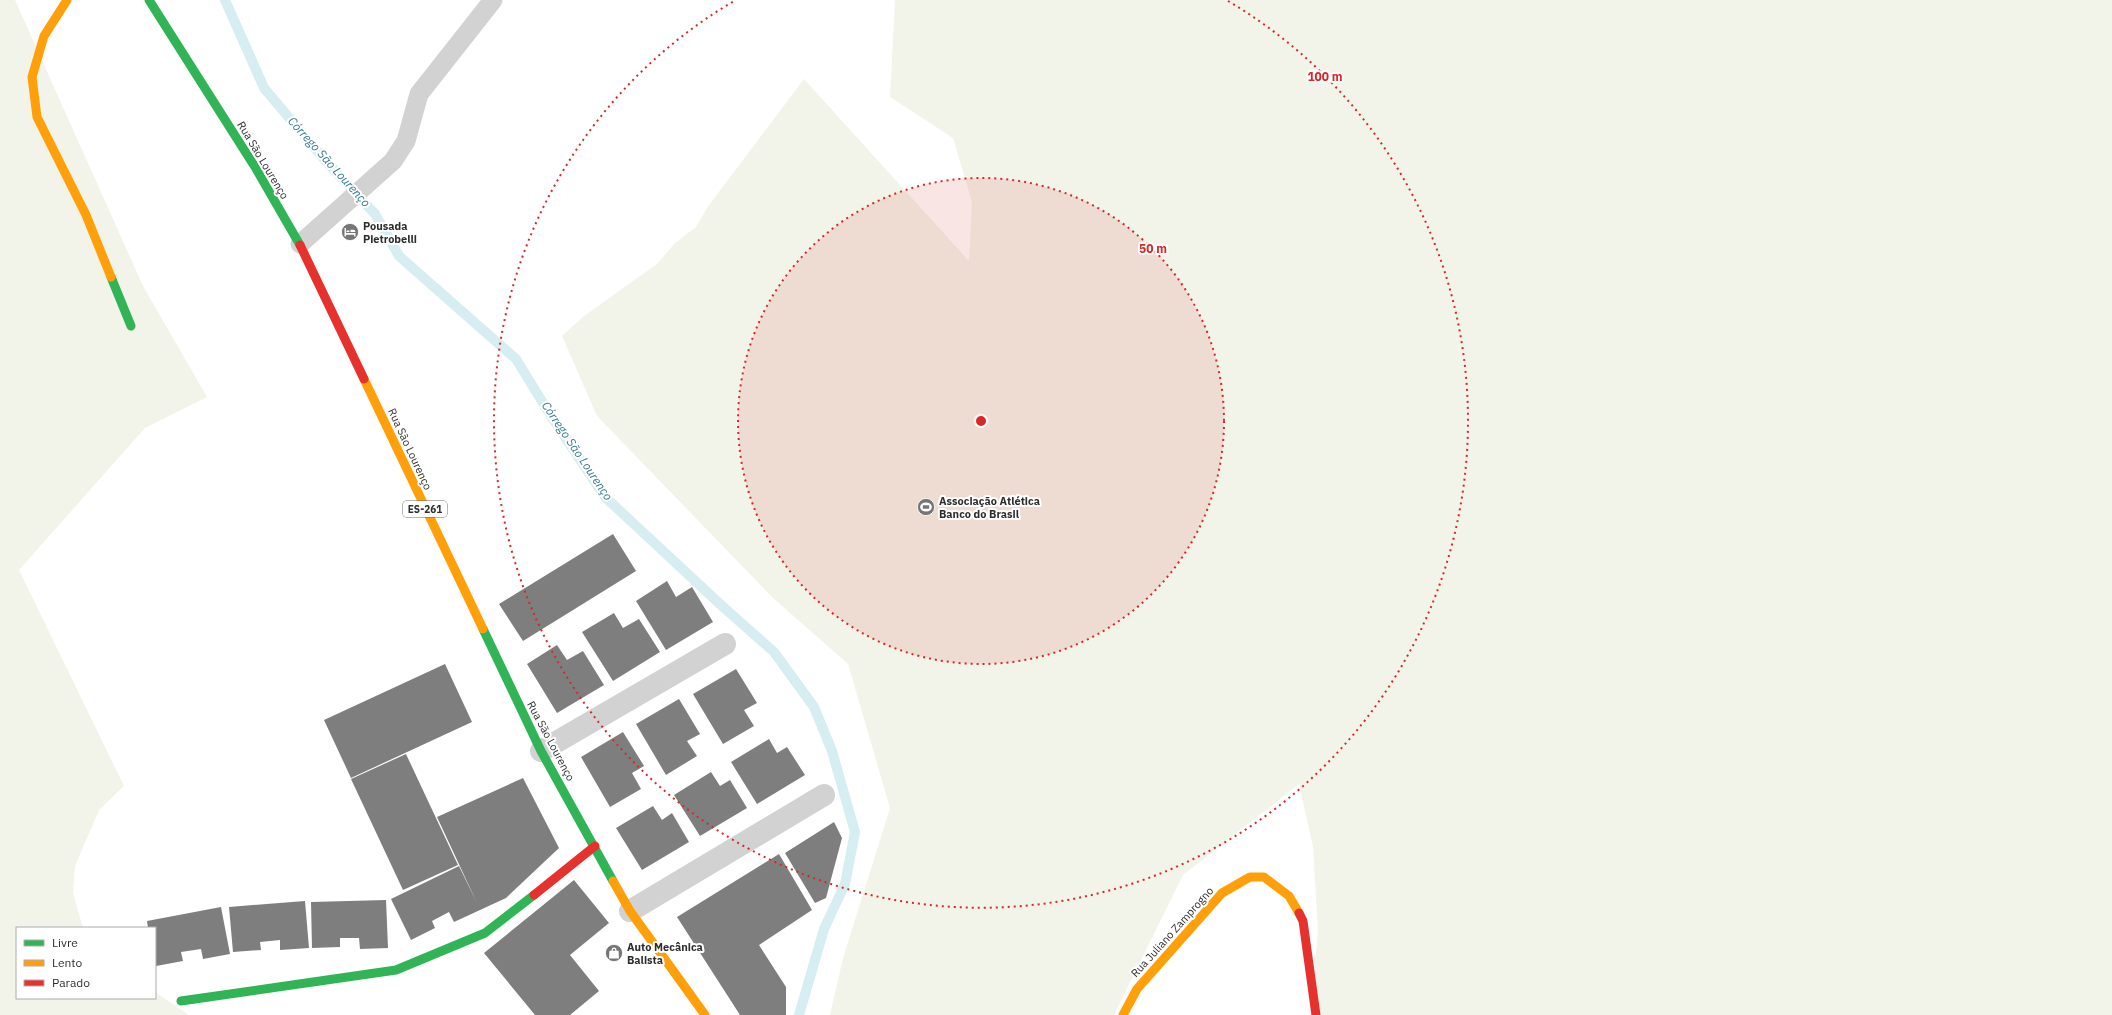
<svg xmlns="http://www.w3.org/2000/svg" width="2112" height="1015" font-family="'IBM Plex Sans',sans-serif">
<rect width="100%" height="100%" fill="#fff"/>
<path fill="#f2f4ea" d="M0,0h15l128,286 64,111 -62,31 -126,142 105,216 -25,24 -24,56 -2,27 10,35h-66v70h138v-6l34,23h-189z
M895,0h1217v1015h-802l8,-84 -5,-84 -14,-63 -116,91 -69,140h-284l13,-57 47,-150 -42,-144 -75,-66 -176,-182 -35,-80 22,-20 73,-52 18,-21 21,-16 13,-22 95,-126 165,182 3,-59 -19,-64 -63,-41z"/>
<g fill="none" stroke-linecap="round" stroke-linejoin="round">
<path stroke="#d6edf2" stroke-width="10" d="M225,0l39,88 60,71 51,55 24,42 117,103 35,57 54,81 116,108 53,47 40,55 18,44 23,81 -10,52 -21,45 -25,86"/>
</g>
<path fill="#7e7e7e" d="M613,534l23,37 -113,70 -24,-37z
M667,581l9,16 16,-10 21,35 -47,28 -30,-49z
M614,613l9,15 16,-9 21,33 -47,29 -31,-49z
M557,645l10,15 16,-9 21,34 -47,28 -30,-49z
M445,664l27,58 -121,56 -27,-58z
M736,669l21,34 -13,7 10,16 -31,18 -30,-50z
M679,699l21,35 -13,7 10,15 -31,19 -30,-51z
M623,732l21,34 -12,7 9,16 -31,18 -29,-50z
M769,739l8,14 10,-6 18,28 -48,29 -26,-42z
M406,754l52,111 -55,25 -52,-111z
M711,772l9,14 10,-6 17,28 -47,28 -26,-41z
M523,778l36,70 -53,50 -52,24 -5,-10 -17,9 3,7 -24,12 -20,-41 68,-33 18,37 -40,-86z
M653,806l9,14 10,-7 17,29 -47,28 -26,-42z
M834,822l8,16 -16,60 -11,5 -30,-50z
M779,854l33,56 -53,35 27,42v28h-46l-63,-98z
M574,880l35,43 -39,32 29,36 -29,24h-35l-51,-62z
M386,900l2,48 -28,1 -1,-11h-19v9l-28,1 -1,-46z
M305,901l4,47 -29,2v-10l-20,2 1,8 -28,2 -4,-45z
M221,907l9,47 -27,5 -2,-10 -20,3 2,9 -27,5 -1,-38h-7l-1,-7z"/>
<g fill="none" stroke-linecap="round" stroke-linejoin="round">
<path stroke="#d2d2d2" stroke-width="19" d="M300,244l93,-83 13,-20 13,-47 74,-94"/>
<path stroke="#d2d2d2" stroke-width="22" d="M541,751l184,-107
M630,911l194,-116"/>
<path stroke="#30b455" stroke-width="9" d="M149,0l106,167 45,78
M111,277l20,49
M483,629l58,122 72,130
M181,1001l215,-31 89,-37 49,-38"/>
<path stroke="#ff9f0a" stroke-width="9" d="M67,0l-23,36 -12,41 5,40 49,98 25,62
M364,379l119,250
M613,881l17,30 75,104
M1123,1015l14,-26 85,-96 28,-16h14l25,19 10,17"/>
<path stroke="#e5322d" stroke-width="9" d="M300,245l64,134
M534,895l61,-49
M1299,913l4,8 13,94"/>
</g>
<circle cx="981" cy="421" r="243" fill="#d62828" fill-opacity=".12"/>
<g fill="none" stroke="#d62828" stroke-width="2" stroke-dasharray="2 4">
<circle cx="981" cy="421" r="243"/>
<path d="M1228 1A487 487 0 1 1 734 1"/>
</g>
<defs>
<symbol id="hotel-disc" viewBox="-11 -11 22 22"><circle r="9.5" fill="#767676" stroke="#fff"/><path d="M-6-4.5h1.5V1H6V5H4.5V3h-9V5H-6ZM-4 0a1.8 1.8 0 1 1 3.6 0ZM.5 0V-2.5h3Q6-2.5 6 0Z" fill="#fff"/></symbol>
<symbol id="stadium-disc" viewBox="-11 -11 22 22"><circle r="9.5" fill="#767676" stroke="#fff"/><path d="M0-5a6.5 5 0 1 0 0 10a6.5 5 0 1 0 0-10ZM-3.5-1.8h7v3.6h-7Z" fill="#fff"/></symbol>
<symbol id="shop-disc" viewBox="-11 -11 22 22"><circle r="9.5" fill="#767676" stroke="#fff"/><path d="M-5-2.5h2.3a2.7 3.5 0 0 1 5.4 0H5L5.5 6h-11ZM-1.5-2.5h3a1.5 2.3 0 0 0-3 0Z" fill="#fff"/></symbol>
</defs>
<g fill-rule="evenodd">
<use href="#hotel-disc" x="340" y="222" width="20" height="20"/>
<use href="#stadium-disc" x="916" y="497" width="20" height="20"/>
<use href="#shop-disc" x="604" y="943" width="20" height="20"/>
</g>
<g text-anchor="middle" stroke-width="4" stroke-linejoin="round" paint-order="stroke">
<rect fill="#fff" stroke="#6c6c6c" stroke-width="1" x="403" y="501" width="44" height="16" rx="3"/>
<g font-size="10" font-weight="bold" fill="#2d2d2d">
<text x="425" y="513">ES-261</text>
</g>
<g font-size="11" fill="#2d2d2d" stroke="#fff">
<text transform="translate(263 160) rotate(59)" y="4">Rua São Lourenço</text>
<text transform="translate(410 449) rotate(65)" y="4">Rua São Lourenço</text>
<text transform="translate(551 741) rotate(62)" y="4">Rua São Lourenço</text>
<text transform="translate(1172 932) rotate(-48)" y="4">Rua Juliano Zamprogno</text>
</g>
<g font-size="11" font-weight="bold" fill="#2d2d2d" stroke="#fff" text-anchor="start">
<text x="363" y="230">Pousada<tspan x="363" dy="13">Pietrobelli</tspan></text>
<text x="939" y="505">Associação Atlética<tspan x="939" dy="13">Banco do Brasil</tspan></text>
<text x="627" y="951">Auto Mecânica<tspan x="627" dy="13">Balista</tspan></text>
</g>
<g font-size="12" font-style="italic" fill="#357b8c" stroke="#fff">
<text transform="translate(329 162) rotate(48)" y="4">Córrego São Lourenço</text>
<text transform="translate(577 451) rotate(56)" y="4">Córrego São Lourenço</text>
</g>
</g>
<circle cx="981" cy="421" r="6" fill="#d62828" stroke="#fff" stroke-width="2"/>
<g font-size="12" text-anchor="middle" font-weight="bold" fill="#d62828" stroke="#fff" stroke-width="4" stroke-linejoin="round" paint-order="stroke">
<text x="1325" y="81">100 m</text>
<text x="1153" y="253">50 m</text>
</g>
<rect x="16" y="927" width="140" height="72" fill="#ffffff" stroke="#ababab"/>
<rect x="24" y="940" width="20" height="6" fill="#30b455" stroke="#ababab"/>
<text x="52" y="947" font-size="12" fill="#2d2d2d">Livre</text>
<rect x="24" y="960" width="20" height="6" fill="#ff9f0a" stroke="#ababab"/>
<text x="52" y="967" font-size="12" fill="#2d2d2d">Lento</text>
<rect x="24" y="980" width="20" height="6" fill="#e5322d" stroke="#ababab"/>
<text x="52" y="987" font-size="12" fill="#2d2d2d">Parado</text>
</svg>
